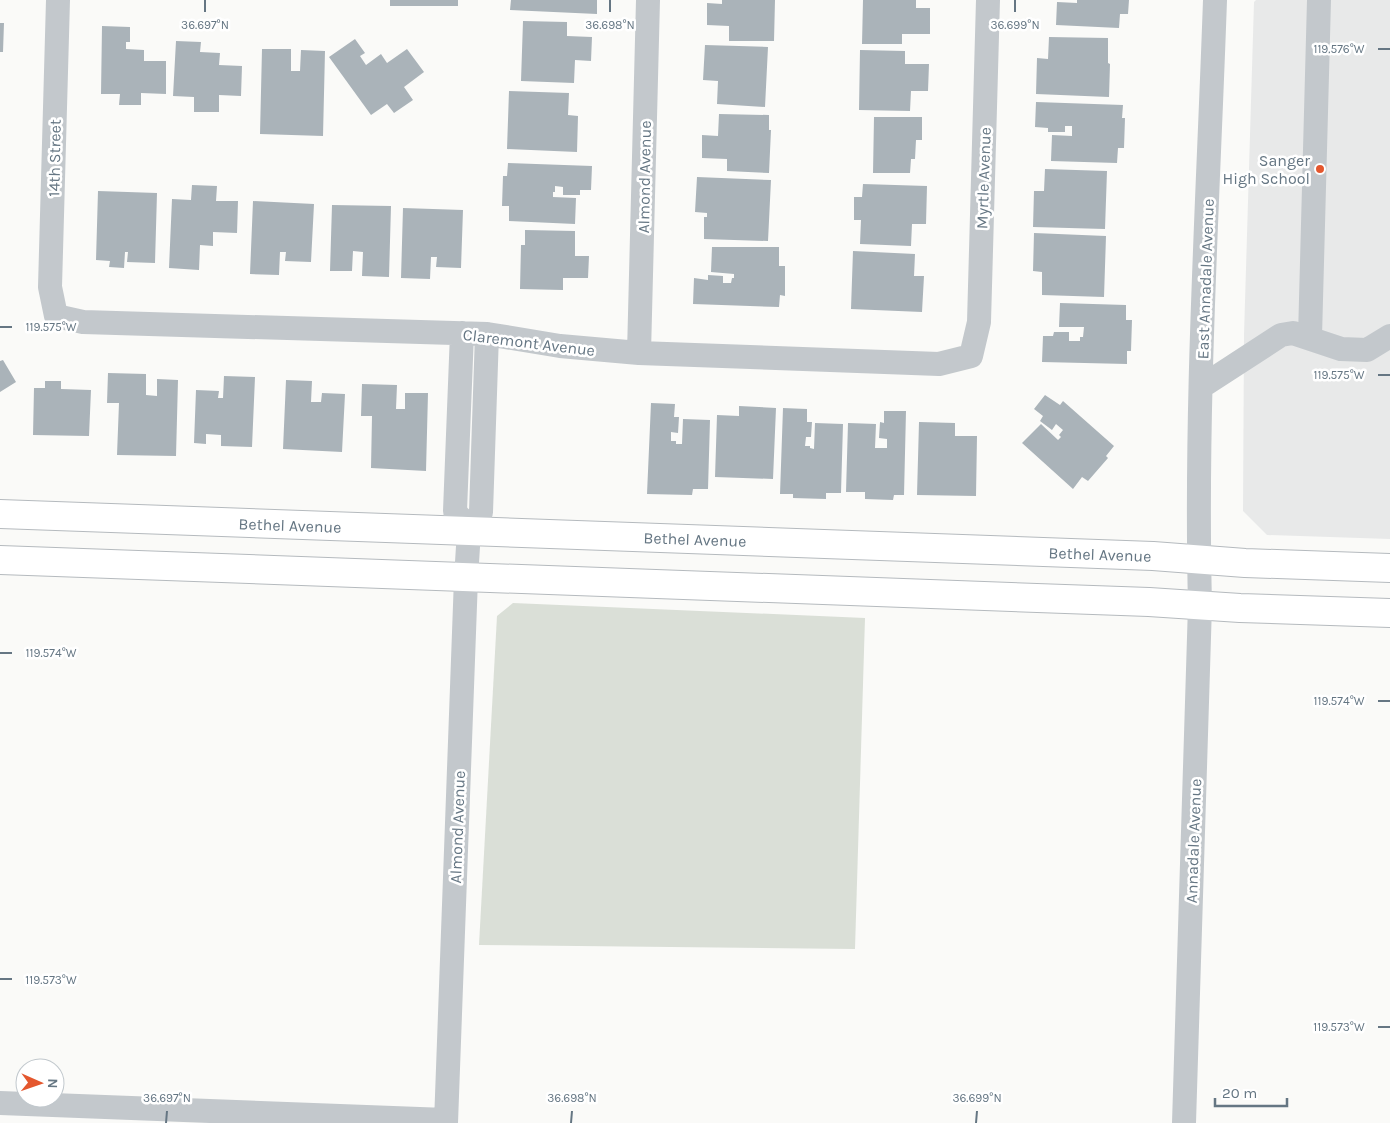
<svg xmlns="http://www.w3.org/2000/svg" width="1390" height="1123" font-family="Karla,sans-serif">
<rect width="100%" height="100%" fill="#fafaf8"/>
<path fill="#e8e9e9" d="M1256,0h134v539l-123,-4 -24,-24 1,-176 10,-333z"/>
<path fill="#dadfd7" d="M513,603l352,15 -10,331 -376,-4 18,-329z"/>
<path fill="#aab3b9" d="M390,0h68v6h-68z
M511,0h86v14l-87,-4z
M722,0h53l-1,41h-45v-15l-22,-1v-22l15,1z
M863,0h53v8h14v26h-28v10h-40z
M1077,0h52l-1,14h-8l-1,14 -63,-3 1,-23 20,1z
M523,21l44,1v14l25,1 -1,24 -16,-1 -1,23 -53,-2z
M0,23h4l-1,29h-3z
M102,26l28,1v15h-4v7l18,1v11h22v33l-25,-1v12h-22l1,-11h-19z
M1049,37l59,1v25l2,1 -1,33 -73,-3 1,-36 11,1z
M355,39l10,14 -5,3 6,9 15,-11 6,9 20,-14 17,23 -20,15 9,13 -19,13 -7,-9 -16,11 -42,-58z
M176,41l25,1 -1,10 20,1 -1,12 23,1 -1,30 -22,-1v17h-25v-15l-21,-1z
M705,45l63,2 -3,60 -48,-3 1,-23 -15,-1z
M262,49h29v22h9l1,-21 24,1 -2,85 -63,-2z
M860,50l45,1v13h24l-1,27h-17l-1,20 -51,-1z
M509,91l60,2 -1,22 10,1 -1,36 -70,-3z
M1036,102l87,3 -1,13h3l-1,30h-6l-1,15 -66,-2 1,-26 20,1v-10h-7v6h-17v-4l-13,-1z
M719,114l50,1v15h2l-2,43 -42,-2v-12l-25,-1v-23l16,1z
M874,117h48v23h-6l-1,19h-4l-1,14h-37z
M508,163l84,3 -1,24h-11v5h-17v-8l-8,-1v6h-2v5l23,1 -1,26 -66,-3v-15h-7l1,-30h4z
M1045,169l62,2 -2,58 -72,-2 1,-36h10z
M697,177l74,3 -3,61 -64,-2v-22h3v-4l-12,-1z
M863,184l64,2 -1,38h-14l-1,22 -51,-2 1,-24h-7v-23h8z
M192,185l25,1 -1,15h22l-1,32 -24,-1v14l-13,-1 -1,25 -30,-2 3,-69 19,1z
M98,191l59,2 -2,70 -28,-1 1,-10h-3l-1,16 -15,-1 1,-6 -14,-1z
M253,201l61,3 -3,58 -26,-1 1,-9h-6l-1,23 -29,-1z
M332,205l59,1 -2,71 -27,-1 1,-24 -10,-1 -1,20h-22z
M403,208l60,2 -2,58 -25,-1 1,-10h-6l-1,22 -29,-1z
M525,230l50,1v25h14l-1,22h-25v12l-43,-1 1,-44h4z
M1034,233l72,3 -2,61 -62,-2v-23l-9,-1z
M712,247h67v19h6v30l-5,-1 -1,12 -86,-3 1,-26 14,2v-5l15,1v7h8l1,-5h2v-4l-23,-2z
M853,251l62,3 -1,22h10l-2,36 -71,-3z
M1060,303l66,2v15h6l-1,31h-4v13l-85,-2 1,-26h10l1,-4h15v9h11v-4h3l1,-10h-25z
M3,360l13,22 -16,10v-31z
M108,373l38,1v21l11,1v-17l21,1 -2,76 -59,-1 2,-52h-12z
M224,376l31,1 -3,70 -31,-1v-11l-15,-1v10l-12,-1 2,-53 23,1 -1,7h5z
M286,380l26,1 -1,21h10l1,-9 23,1 -3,58 -59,-3z
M45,381h16v8l30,1 -2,46 -56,-1 1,-47h11z
M362,384l35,1 -1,24h9v-16h23l-2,78 -55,-3 1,-52h-11z
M1045,395l15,10 3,-4 51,45 -8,10 2,2 -20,23 -6,-4 -9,12 -51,-46 19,-19 17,16 3,-3 -2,-2 4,-5 -7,-6 -4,6 -12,-9 3,-5 -9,-7z
M651,403l24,1 -1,13h5l-1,16 -7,-1v9h5v3h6l1,-25 27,1 -2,69h-15l-1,6 -45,-1z
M739,406l37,2 -3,71 -58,-2 2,-62 22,1z
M783,408l24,1v13h5l-1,15h-5l-1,9h5v2l4,1 1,-26 28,1 -2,69h-15v6l-33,-1v-4h-13z
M884,411h22l-2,84h-10l-1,5 -28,-1v-7h-19l2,-69 28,1 -1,24h12v-9l-8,-1 1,-16 4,1z
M919,422l36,1v13h22l-1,60 -59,-1z"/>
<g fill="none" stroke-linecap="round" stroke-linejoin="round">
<defs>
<path id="major" d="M0,514l1153,42 92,7 145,5
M0,560l1149,42 91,6 150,5"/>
</defs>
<use href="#major" stroke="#b5babe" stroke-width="30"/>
<path stroke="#c3c8cc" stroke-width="24" d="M58,0l-8,287 6,29 27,6 404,12 73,12 79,7 300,11 32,-8 8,-34 9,-322
M462,333l-7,178 14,20
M1310,337l9,-337
M639,353l9,-353
M1201,387l80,-52 12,-2 48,16 26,1 23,-14
M0,1103l446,17
M446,1123l20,-545 3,-47 12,-19 6,-178
M1184,1123l16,-518c-5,-201 8,-403 15,-605"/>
<use href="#major" stroke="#fff" stroke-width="28"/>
</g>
<path fill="none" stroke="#657683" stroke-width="2" d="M205,12v-12M610,12v-12M1015,12v-12M1378,49h12M0,327h12M1378,375h12M0,653h12M1378,701h12M0,979h12M1378,1027h12M166,1123l1,-12M571,1123l1,-12M976,1123l1,-12"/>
<circle fill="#e4572e" stroke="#fff" stroke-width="2" cx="1320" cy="169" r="5"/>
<g text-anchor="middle" stroke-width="5" stroke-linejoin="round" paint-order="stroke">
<g font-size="16" fill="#657683" stroke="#fff">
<text transform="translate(54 158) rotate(-89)" y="6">14th Street</text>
<text transform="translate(644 177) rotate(-89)" y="6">Almond Avenue</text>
<text transform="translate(983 178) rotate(-88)" y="6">Myrtle Avenue</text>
<text transform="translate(1205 279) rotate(-88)" y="6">East Annadale Avenue</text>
<text transform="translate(529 342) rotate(7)" y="6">Claremont Avenue</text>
<text transform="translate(290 525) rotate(2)" y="6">Bethel Avenue</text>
<text transform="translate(695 539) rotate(2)" y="6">Bethel Avenue</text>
<text transform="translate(1100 554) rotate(2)" y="6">Bethel Avenue</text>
<text transform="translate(457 827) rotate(-88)" y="6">Almond Avenue</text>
<text transform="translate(1193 841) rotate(-88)" y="6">Annadale Avenue</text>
</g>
<g font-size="16" fill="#657683" stroke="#fff" text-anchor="end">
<text x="1310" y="166">Sanger<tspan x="1310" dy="18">High School</tspan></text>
</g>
</g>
<g font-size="12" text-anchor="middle" fill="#657683" stroke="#fff" stroke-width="5" stroke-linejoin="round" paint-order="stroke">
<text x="205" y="29">36.697°N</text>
<text x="610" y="29">36.698°N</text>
<text x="1015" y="29">36.699°N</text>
<text x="1339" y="53">119.576°W</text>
<text x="51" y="331">119.575°W</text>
<text x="1339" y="379">119.575°W</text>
<text x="51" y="657">119.574°W</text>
<text x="1339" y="705">119.574°W</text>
<text x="51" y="984">119.573°W</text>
<text x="1339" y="1031">119.573°W</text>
<text x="167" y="1102">36.697°N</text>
<text x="572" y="1102">36.698°N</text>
<text x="977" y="1102">36.699°N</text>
</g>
<g transform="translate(40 1083) rotate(92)"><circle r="24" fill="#ffffff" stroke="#c1c8cd"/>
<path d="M0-4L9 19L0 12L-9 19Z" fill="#e4572e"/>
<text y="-8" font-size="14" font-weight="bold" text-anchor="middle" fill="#657683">N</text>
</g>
<path d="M1215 1098v8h72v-8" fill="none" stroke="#657683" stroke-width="2.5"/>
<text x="1222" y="1098" font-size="15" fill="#657683" stroke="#ffffff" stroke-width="4" paint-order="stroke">20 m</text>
</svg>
